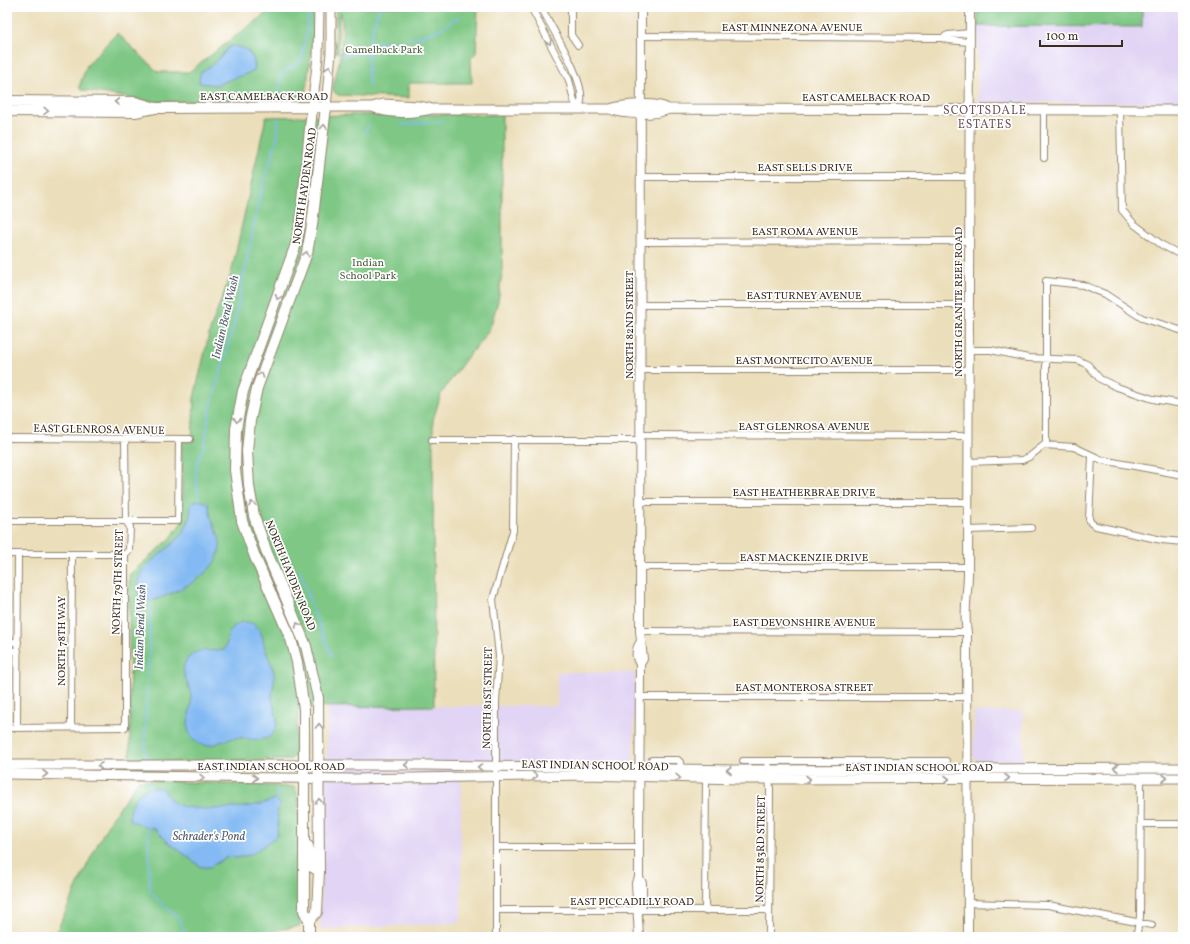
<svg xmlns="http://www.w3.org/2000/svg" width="1190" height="944" font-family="Vollkorn,serif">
<rect width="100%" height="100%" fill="#fff"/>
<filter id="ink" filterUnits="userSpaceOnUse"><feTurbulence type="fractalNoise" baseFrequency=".025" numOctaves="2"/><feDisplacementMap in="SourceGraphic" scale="8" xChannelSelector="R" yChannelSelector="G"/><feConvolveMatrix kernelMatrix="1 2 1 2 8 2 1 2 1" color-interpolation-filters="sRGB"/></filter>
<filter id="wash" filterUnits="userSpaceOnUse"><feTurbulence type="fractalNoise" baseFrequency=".012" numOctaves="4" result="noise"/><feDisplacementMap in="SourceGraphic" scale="16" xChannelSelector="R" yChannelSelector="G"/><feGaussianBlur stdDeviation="0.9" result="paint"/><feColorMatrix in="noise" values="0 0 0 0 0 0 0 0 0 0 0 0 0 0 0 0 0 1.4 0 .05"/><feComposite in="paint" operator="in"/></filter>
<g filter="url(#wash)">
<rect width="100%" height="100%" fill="#ebdeba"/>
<path fill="#e1d4f4" d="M1142,7h41v96l-205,-1v-76l164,1z
M557,672l78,1 -2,87 -4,3h-100l-24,-2 -5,3h-39v156l-4,3 -137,6 8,-223h229z
M1023,711v50l-15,1 -32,-2 -3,-4 1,-44z"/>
<path fill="#7ec784" stroke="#5c7851" d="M274,7h39l1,24 -9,68 -150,3 -74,-12 -2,-3 8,-22 30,-32 41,39h31z
M336,7h142l-2,46 -5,5 1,25h-63v15l-71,-3 -5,-4v-3c6,-25 12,-50 8,-76l-2,9 -1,32 -3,-1z
M978,7h164v20l-164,-1z
M396,114l106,1v159l-4,27 -9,30 -24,29 -24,34 -8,26 1,286 -135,1 -4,44 -1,6 -5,3 -159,3 -1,-188 41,-36 12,-17v-80h10l2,-44 16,-68 21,-56 35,-157z
M139,780l156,7c5,8 2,25 5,36v103l-27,5 -4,6h-215l34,-74 21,-41z"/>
<path fill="#83baf3" stroke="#5f7288" d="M233,46c3,1 7,1 10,2 8,3 14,16 11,23l-38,14 -17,-2 1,-10 17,-12 12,-14z
M199,500l9,3c2,6 2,12 4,17 3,9 9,17 8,27 -2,28 -47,47 -69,54l-10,-3c-16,-28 27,-45 40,-63 8,-10 10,-20 10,-32z
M242,622l10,1c13,10 9,14 14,28 5,15 11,21 7,38 -4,16 9,27 2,41 -3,5 -6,8 -11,9 -10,3 -20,-3 -30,-1 -13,2 -25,13 -38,4 -16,-12 -3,-29 -5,-45 -1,-15 -15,-26 -2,-40 11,-11 23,-4 35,-7 7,-13 0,-20 18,-28z
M159,788l5,1c3,7 7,13 14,16 18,7 80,4 97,-6l6,6 -4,4 1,9 -1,18 -25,18 -15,4 -10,-1 -17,10h-9l-33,-25 -14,-14h-6l-18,-8c-2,-10 5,-26 16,-31 3,-1 9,-1 13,-1z"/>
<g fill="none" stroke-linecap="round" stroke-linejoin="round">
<path stroke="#83baf3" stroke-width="1.5" d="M409,39c11,-3 23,-5 33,-11 8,-4 9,-9 18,-11
M370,43l34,-3
M341,55l28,-2
M369,87c-3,-27 0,-56 11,-80
M278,98l4,-25 19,-11 7,-37v-18
M401,125l42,-4
M365,133l4,-8
M199,500l-3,-24 1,-14 7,-15 6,-37 25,-90 24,-121 19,-64v-17
M300,570l12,37 20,49
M146,762l-1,-27 6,-135
M147,779l5,11
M276,800l2,-11
M148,827l2,63c10,19 35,21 34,47"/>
</g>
</g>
<g filter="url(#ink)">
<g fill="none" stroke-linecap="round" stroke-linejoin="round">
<defs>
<path id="minor" d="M531,7l38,73 5,21 4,8
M541,7c10,20 44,73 40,94 0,3 -2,6 -3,8
M571,7v28l7,10
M641,36l301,2 6,2 22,2
M942,38l6,-3 22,-2
M1044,109v49
M1120,110l2,100 12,14 28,21 21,11
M640,177h330
M641,242l328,-1
M640,305h329
M969,350h22l37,8 50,2 10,5 12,14 17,8 36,12 30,5
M640,370h329
M640,435l328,1
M7,438l183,1
M432,440h208
M1046,445v-164l37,4 22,9 37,24 41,13
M1092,456l-3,63 2,4 5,3 66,14 21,2
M968,462l54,-2 7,-3 15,-12 30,2 28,13 81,15
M640,502h328
M7,521h171l1,-82
M968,530l63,-2
M7,554h118
M640,567h328
M640,631l327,1
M7,642h11
M7,651h11
M640,697h328
M17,727l1,-173
M71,727l1,-173
M7,728l118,-1v-173l4,-4 1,-23 -4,-6 -1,-82
M652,760h26l2,2 1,8
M743,761h203
M767,761l3,27 -1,149
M1141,824h42
M496,847h143
M967,903l81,2 104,20
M496,910h273
M705,911l1,-136
M496,937v-235l3,-46 -6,-57 20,-68 1,-92
M1136,937l4,-20 1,-139"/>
<path id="tertiary" d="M640,664l3,-5 -3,-28 1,-624
M639,911l3,-7v-21l-3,-5v-31l1,-183c-5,-7 -4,-15 0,-21
M639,937l-3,-54 3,-5
M968,937l-1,-305c-4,-20 1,-39 1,-59l2,-566"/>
<path id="secondary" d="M331,7v45l-5,55h46l11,-3 35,2 11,2
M372,107c18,8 41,6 60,2h178c13,-4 44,-7 56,-1
M312,108l6,-51 1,-50
M610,109c15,6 45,6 59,0l514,1
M7,765h418l313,5 445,-2
M7,774l344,5 235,-4 152,4 445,-1"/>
<path id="primary" d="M7,101l128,1 18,5
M7,111l128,1 20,-4 171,-1 -14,118 -5,28 -50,135 -7,33 -3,30 2,35 5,30 13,37 39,93 12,52 1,173 -2,41 -8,8
M308,846l4,21 7,4
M309,937v-17l-5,-9v-202l-7,-47 -6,-23 -36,-82 -13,-36 -7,-51 1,-41 7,-38 53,-147 5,-22 11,-114"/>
</defs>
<use href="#minor" stroke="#93846c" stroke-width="8"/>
<use href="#tertiary" stroke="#93846c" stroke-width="10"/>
<use href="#secondary" stroke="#93846c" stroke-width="11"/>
<use href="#primary" stroke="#93846c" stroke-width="12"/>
<use href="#minor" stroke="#fff" stroke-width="6"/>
<use href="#tertiary" stroke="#fff" stroke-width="8"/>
<use href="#secondary" stroke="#fff" stroke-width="9"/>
<use href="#primary" stroke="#fff" stroke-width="10"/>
</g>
<defs><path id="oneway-chevron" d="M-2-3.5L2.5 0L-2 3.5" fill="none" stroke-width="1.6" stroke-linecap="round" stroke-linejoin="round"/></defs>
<g stroke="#a79f9a">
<use href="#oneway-chevron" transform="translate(549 42) rotate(62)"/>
<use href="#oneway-chevron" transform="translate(329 68) rotate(-84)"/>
<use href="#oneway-chevron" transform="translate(117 102) rotate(-180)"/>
<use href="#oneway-chevron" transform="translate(46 111) rotate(1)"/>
<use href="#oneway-chevron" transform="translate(324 127) rotate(-84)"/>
<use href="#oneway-chevron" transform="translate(306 254) rotate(-76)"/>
<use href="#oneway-chevron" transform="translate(278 297) rotate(111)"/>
<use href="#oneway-chevron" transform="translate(261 375) rotate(-70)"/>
<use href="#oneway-chevron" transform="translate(237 420) rotate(99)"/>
<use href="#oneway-chevron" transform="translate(252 504) rotate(-102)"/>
<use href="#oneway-chevron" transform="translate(298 625) rotate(-113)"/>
<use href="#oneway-chevron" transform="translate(319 726) rotate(-90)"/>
<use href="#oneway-chevron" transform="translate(407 765) rotate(-180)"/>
<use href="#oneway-chevron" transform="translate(100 766) rotate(-179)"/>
<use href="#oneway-chevron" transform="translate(480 767) rotate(-178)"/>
<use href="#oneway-chevron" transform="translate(1116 768) rotate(-180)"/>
<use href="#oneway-chevron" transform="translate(729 770) rotate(-180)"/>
<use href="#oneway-chevron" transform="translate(45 774)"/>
<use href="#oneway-chevron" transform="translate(535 776)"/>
<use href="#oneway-chevron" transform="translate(202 778) rotate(1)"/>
<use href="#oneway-chevron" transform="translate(255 778)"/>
<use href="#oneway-chevron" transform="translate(678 778) rotate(1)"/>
<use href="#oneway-chevron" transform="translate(1007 778)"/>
<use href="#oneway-chevron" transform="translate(1165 778)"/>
<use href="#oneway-chevron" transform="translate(808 779)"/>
<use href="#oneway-chevron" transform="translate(947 779)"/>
<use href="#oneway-chevron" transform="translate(319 801) rotate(-89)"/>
</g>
</g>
<g text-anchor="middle" stroke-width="3.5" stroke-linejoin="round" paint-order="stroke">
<g font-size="11" fill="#3b2a1e" stroke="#fff">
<text x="792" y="31">EAST MINNEZONA AVENUE</text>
<text x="264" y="100">EAST CAMELBACK ROAD</text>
<text x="866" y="101">EAST CAMELBACK ROAD</text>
<text x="805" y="171">EAST SELLS DRIVE</text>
<text transform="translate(304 186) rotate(-82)" y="4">NORTH HAYDEN ROAD</text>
<text x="805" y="235">EAST ROMA AVENUE</text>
<text x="804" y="299">EAST TURNEY AVENUE</text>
<text transform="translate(958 302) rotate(-90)" y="4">NORTH GRANITE REEF ROAD</text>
<text transform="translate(629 325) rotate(-90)" y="4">NORTH 82ND STREET</text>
<text x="804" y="364">EAST MONTECITO AVENUE</text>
<text x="804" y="430">EAST GLENROSA AVENUE</text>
<text transform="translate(99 429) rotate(1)" y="4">EAST GLENROSA AVENUE</text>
<text x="804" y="496">EAST HEATHERBRAE DRIVE</text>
<text x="804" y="561">EAST MACKENZIE DRIVE</text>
<text transform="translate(291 575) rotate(68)" y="4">NORTH HAYDEN ROAD</text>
<text transform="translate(117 582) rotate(-88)" y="4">NORTH 79TH STREET</text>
<text x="804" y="626">EAST DEVONSHIRE AVENUE</text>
<text transform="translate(61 641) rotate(-90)" y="4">NORTH 78TH WAY</text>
<text x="804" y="691">EAST MONTEROSA STREET</text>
<text transform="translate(487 698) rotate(-89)" y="4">NORTH 81ST STREET</text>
<text transform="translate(595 765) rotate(1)" y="4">EAST INDIAN SCHOOL ROAD</text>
<text x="271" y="770">EAST INDIAN SCHOOL ROAD</text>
<text x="919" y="771">EAST INDIAN SCHOOL ROAD</text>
<text transform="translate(760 849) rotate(-89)" y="4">NORTH 83RD STREET</text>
<text x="632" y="905">EAST PICCADILLY ROAD</text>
</g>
<g font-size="11" fill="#526142" stroke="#fff">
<text x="384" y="53">Camelback Park</text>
<text x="368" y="266">Indian<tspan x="368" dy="13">School Park</tspan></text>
</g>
<g font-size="12" letter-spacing="1" fill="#6f525c" stroke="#fff">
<text x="985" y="114">SCOTTSDALE<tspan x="985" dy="14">ESTATES</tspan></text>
</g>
<g font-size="12" font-style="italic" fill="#545c69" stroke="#fff">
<text transform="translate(225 317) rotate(-77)" y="4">Indian Bend Wash</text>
<text transform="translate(140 627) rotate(-88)" y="4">Indian Bend Wash</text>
<text x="209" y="840">Schrader's Pond</text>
</g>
</g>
<rect width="1190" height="944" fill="none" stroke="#fff" stroke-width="24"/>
<path d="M1040 40v6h82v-6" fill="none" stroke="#3b2a1e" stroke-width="2"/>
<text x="1046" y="40" font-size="12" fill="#3b2a1e" stroke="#ffffff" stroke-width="3" paint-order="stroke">100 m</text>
</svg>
